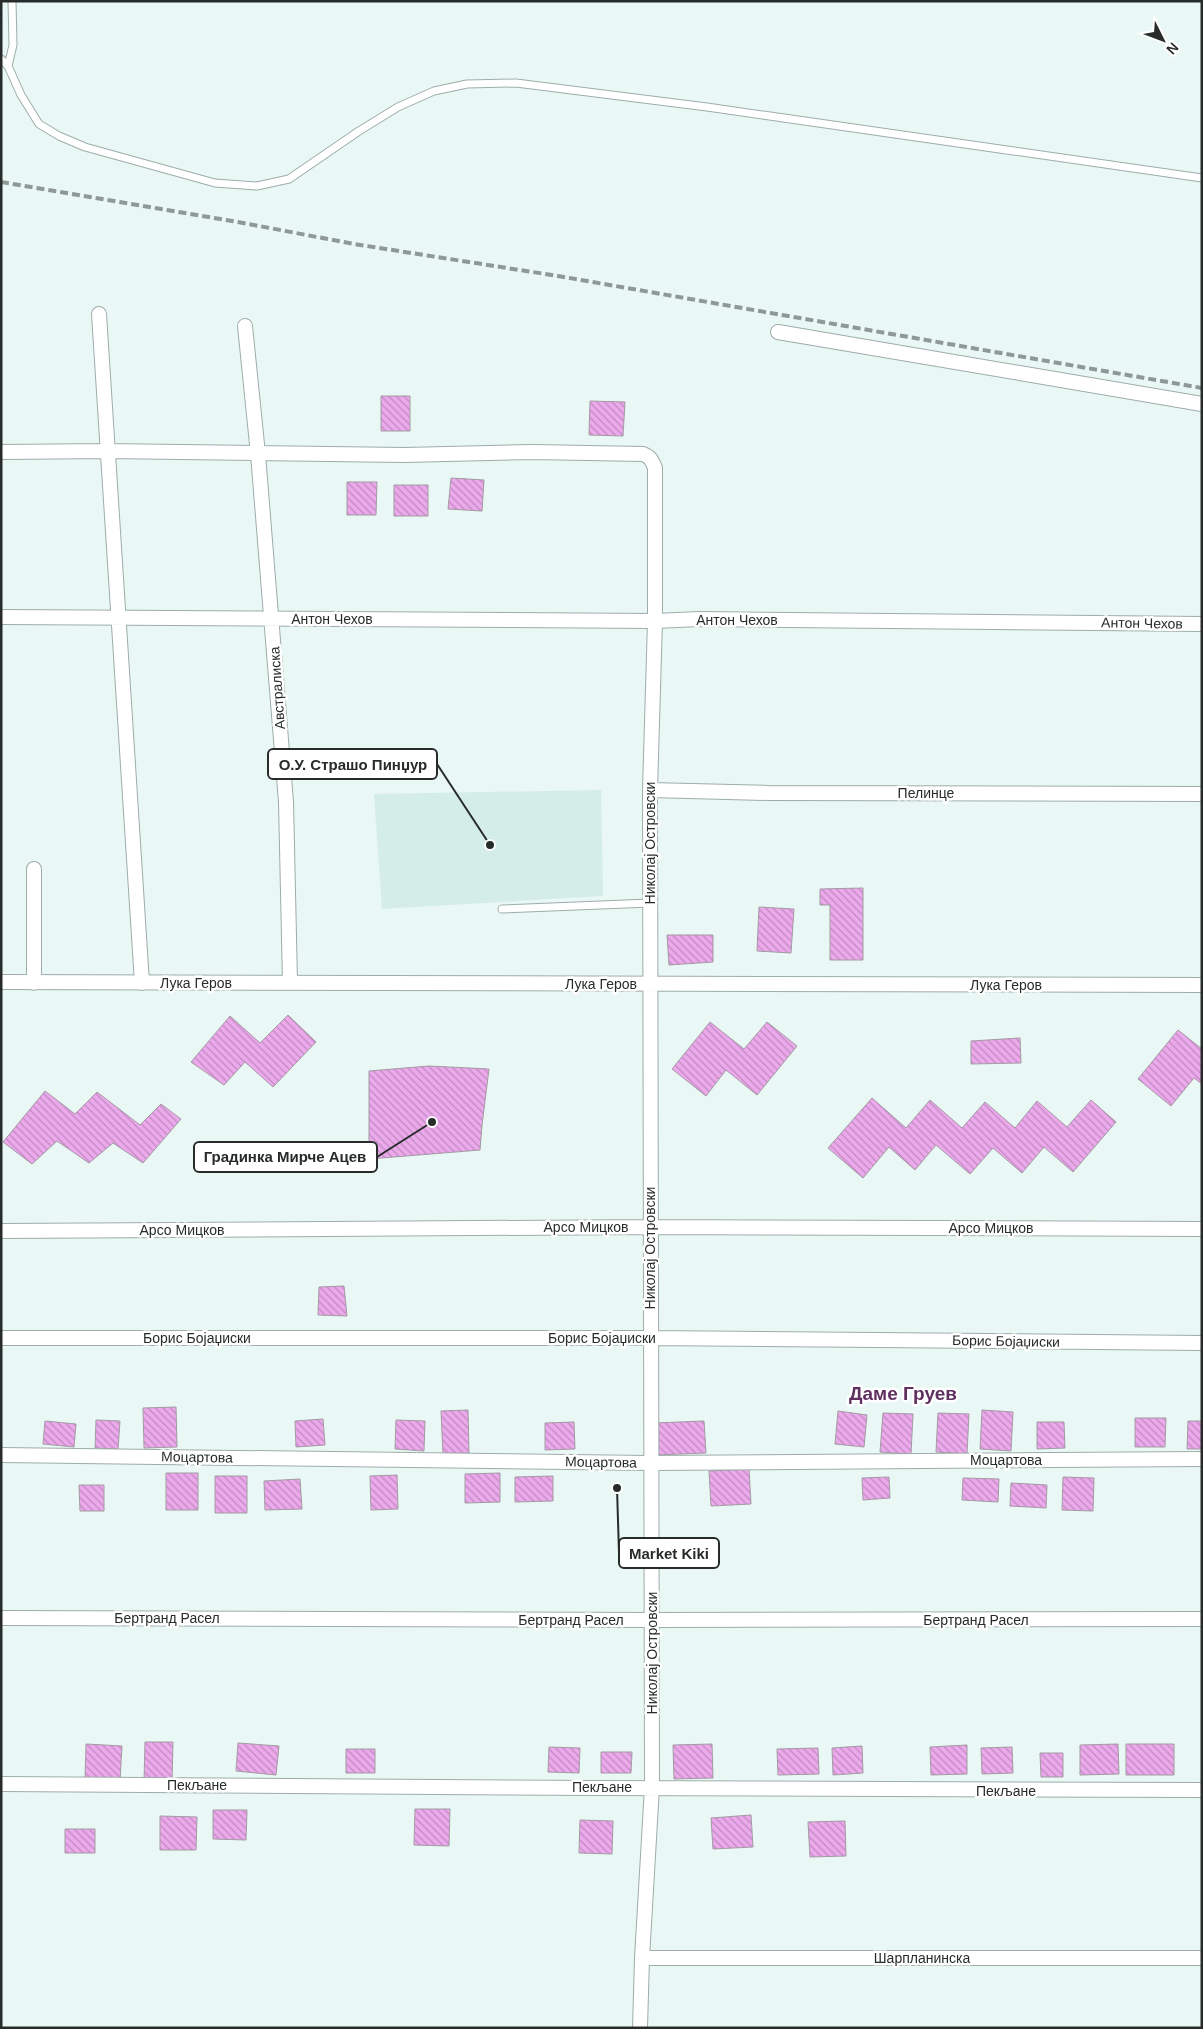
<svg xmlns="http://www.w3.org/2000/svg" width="1203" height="2029" font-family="Arial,sans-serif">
<defs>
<pattern id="building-back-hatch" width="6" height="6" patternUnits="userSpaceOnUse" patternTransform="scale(1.25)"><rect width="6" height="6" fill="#eca9ec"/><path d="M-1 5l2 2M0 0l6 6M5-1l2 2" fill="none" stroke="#bf8abf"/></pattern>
</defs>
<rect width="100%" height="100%" fill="#e9f7f5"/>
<path fill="#d5ede9" d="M601,790l2,106 -221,13 -8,-115z"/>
<path fill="url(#building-back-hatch)" stroke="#a39aa3" d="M381,396h29v35h-29z
M590,401l35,1 -2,34 -34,-1z
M451,478l33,2 -2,31 -34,-2z
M347,482h30l-1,33h-29z
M394,485h34v31h-34z
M863,888v72h-33v-55h-10v-16z
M759,907l35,2 -3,44 -34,-2z
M667,935h46v27l-44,3z
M288,1015l28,27 -43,45 -28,-25 -21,23 -33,-23 39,-46 30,27z
M710,1022l34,27 23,-27 30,24 -40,49 -31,-25 -20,26 -34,-27z
M1178,1030l24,19v35l-8,-6 -23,28 -33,-27z
M1020,1038l1,25 -50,1v-23z
M429,1066l60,3 -7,56 -2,25 -111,9v-88z
M45,1091l30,23 22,-22 43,33 21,-21 20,15 -38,44 -30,-20 -24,20 -32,-22 -25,23 -29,-22z
M872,1098l34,30 24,-28 32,28 23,-26 30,26 22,-27 30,26 24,-27 25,22 -43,50 -29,-25 -22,26 -29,-25 -23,26 -34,-29 -21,25 -26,-23 -26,31 -35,-30z
M344,1286l3,30 -29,-1 1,-28z
M176,1407l1,40 -33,1 -1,-40z
M468,1410l1,43 -26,1 -2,-43z
M982,1410l31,2 -2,39 -31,-2z
M838,1411l29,4 -3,32 -29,-3z
M883,1413l30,1 -2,40 -31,-2z
M938,1413l31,1 -2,40 -31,-2z
M1135,1418h31l-1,29h-30z
M323,1419l2,26 -29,2 -1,-26z
M96,1420l24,1 -2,28 -23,-1z
M396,1420l29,1 -1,30 -29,-2z
M45,1421l31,3 -2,23 -31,-3z
M704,1421l2,32 -50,2 -1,-32z
M1188,1421h14v28h-15z
M574,1422l1,27 -30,1v-27z
M1037,1422h27l1,26 -28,1z
M749,1469l2,35 -40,2 -2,-35z
M166,1473h32v37h-32z
M500,1473v29l-35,1v-29z
M397,1475l1,34 -27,1 -1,-34z
M215,1476h32v37h-32z
M553,1476v25l-38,1v-25z
M889,1477l1,21 -27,2 -1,-22z
M1063,1477l31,1 -1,33 -31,-1z
M963,1478l36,1 -1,23 -36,-2z
M300,1479l2,30 -37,1 -1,-29z
M1011,1483l36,2 -1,23 -36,-2z
M79,1485h25v26h-24z
M145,1742h28l-1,40 -28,-1z
M238,1743l41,3 -3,29 -40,-4z
M86,1744l36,2 -2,35 -35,-1z
M712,1744l1,34 -39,1 -1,-34z
M1118,1744l1,30 -39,1v-30z
M1126,1744h48v31h-48z
M967,1745v29l-36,1 -1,-28z
M862,1746l1,27 -30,2 -1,-27z
M549,1747l31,1 -1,25 -31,-1z
M1012,1747l1,26 -31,1 -1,-26z
M818,1748l1,26 -41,1 -1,-26z
M346,1749h29v24h-29z
M601,1752h31l-1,21h-30z
M1040,1753h23v24h-22z
M415,1809h35l-1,37 -35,-1z
M213,1810h34l-1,30 -33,-1z
M751,1815l2,32 -40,2 -2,-31z
M160,1816l37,1 -1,33h-36z
M580,1820l33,1 -1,33 -33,-1z
M845,1821l1,35 -36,1 -2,-35z
M65,1829h30v24h-30z"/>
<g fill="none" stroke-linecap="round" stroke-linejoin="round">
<defs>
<path id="service" d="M1,59l7,7 13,29 18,29 20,12 26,11 130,36 42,3 32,-7 70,-48 39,-24 36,-16 33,-7 49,-1 191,24 495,71
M8,66l5,-21 -1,-44
M502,909l148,-6"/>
<path id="minor" d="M99,314l43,669
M245,326l13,128 28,348 4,180
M778,332l424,72
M1,452l106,-1 297,4 129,-3 110,2c8,3 9,7 12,14v153l-5,169 2,997 -10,171 -2,70
M1,617l654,4 44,-2 503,5
M650,790l119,3 433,1
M34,869v114
M1,982l1201,3
M1,1231l649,-4 552,2
M1,1338h650l551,5
M1,1455l649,8 552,-4
M1,1618l651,2 550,-1
M1,1784c400,2 801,7 1201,6
M642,1958h560"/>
</defs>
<use href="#service" stroke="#9eacaa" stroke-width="9"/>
<use href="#minor" stroke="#9eacaa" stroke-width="16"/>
<use href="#service" stroke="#fff" stroke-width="7"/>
<use href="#minor" stroke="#fff" stroke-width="14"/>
<path stroke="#8e9896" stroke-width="4" stroke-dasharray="8 4" stroke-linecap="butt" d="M1,182l237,40 116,22 204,32 644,112"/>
</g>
<g text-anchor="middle" stroke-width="5" stroke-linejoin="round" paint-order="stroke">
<g font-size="14" fill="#272c2b" stroke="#fff">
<text x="332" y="624">Антон Чехов</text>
<text x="737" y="625">Антон Чехов</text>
<text transform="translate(1142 623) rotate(1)" y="5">Антон Чехов</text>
<text transform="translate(277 688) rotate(-94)" y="5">Австралиска</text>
<text x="926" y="798">Пелинце</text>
<text transform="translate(650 843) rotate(-90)" y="5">Николај Островски</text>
<text x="196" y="988">Лука Геров</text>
<text x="601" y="989">Лука Геров</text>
<text x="1006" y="990">Лука Геров</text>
<text x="586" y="1232">Арсо Мицков</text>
<text x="991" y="1233">Арсо Мицков</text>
<text x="182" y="1235">Арсо Мицков</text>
<text transform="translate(650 1248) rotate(-90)" y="5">Николај Островски</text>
<text x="197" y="1343">Борис Бојаџиски</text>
<text x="602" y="1343">Борис Бојаџиски</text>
<text transform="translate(1006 1341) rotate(1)" y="5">Борис Бојаџиски</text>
<text transform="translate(197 1457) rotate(1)" y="5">Моцартова</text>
<text x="1006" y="1465">Моцартова</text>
<text transform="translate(601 1462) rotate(1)" y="5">Моцартова</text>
<text x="167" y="1623">Бертранд Расел</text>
<text x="571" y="1625">Бертранд Расел</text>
<text x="976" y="1625">Бертранд Расел</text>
<text transform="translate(652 1653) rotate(-90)" y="5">Николај Островски</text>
<text x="197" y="1790">Пекљане</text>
<text x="602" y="1792">Пекљане</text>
<text x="1006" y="1796">Пекљане</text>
<text x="922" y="1963">Шарпланинска</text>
</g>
<g font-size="19" font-weight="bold" fill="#5f2f60" stroke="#fff">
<text x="903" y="1400">Даме Груев</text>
</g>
</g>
<path fill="none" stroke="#272c2b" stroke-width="2" d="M490 845L437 764M432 1122L377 1157M617 1488L619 1553"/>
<g fill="#272c2b" stroke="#fff" stroke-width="2">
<circle cx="490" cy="845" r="5"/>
<circle cx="432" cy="1122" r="5"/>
<circle cx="617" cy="1488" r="5"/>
</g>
<g fill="#fff" stroke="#272c2b" stroke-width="2">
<rect x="268" y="749" width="169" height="30" rx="5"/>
<rect x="194" y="1142" width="183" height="30" rx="5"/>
<rect x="619" y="1538" width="100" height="30" rx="5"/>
</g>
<g font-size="15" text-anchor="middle" font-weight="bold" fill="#272c2b">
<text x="353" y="770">О.У. Страшо Пинџур</text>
<text x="285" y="1162">Градинка Мирче Ацев</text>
<text x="669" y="1559">Market Kiki</text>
</g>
<rect width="1203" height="2029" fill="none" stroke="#272c2b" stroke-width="5"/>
<g transform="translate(1163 40) rotate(132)" stroke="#ffffff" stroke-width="4" paint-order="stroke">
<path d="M0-4L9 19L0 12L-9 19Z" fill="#272c2b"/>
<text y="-8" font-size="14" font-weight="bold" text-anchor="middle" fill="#272c2b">N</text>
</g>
</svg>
